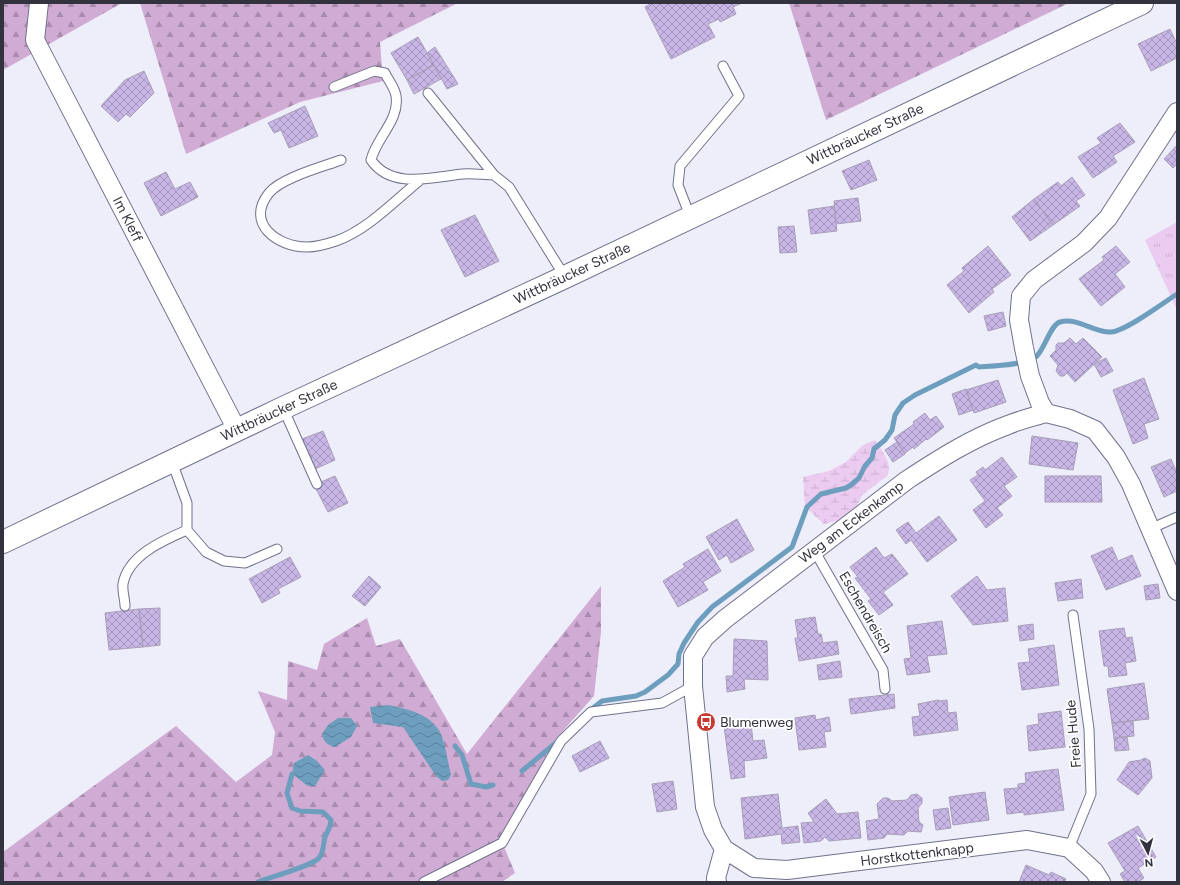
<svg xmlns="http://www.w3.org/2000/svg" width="1180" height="885" font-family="Figtree,sans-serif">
<defs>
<pattern id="grass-tufts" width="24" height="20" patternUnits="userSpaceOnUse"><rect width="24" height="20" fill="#eccbf0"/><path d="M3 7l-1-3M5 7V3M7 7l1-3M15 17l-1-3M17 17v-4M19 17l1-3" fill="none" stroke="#cbafcf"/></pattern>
<pattern id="forest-firs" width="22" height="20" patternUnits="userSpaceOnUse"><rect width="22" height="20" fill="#d0abd4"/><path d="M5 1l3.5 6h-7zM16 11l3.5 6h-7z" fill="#a98cad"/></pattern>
<pattern id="wetland-marsh" width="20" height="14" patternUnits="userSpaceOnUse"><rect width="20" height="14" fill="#eccbf0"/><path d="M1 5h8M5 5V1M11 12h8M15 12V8" fill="none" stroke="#cbafcf"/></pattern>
<pattern id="water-waves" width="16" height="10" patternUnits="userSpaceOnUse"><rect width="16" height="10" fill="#6d9ebd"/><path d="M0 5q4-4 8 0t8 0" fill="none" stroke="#5a819b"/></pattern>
<pattern id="building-cross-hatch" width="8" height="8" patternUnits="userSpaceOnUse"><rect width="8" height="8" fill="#c8b6e6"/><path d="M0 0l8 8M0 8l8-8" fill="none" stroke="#a395bc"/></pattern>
</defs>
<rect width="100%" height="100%" fill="#edeefa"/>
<path fill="url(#grass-tufts)" d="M1177,222v88l-32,-70z"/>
<path fill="url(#forest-firs)" d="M3,3h119l-119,67z
M140,3h318l-78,39 3,39 -83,21 -114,52z
M789,3h280l-243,117z
M601,586v46l-7,64 -41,46 -51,100 13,31 -13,9h-499v-30l173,-126 60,56 36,-27 3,-23 -17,-41 29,9 1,-39 29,9 7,-26 43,-26 9,28 24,-7 67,115z"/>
<path fill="url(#wetland-marsh)" d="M875,440c6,10 19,24 12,36l-25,19 -5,12 -17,13 -16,4 -19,-17 -2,-30 26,-6 17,-9 17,-17z"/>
<path fill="url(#water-waves)" d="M388,705c19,4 41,8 52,27 5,10 8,31 11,43l-3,5 -6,1 -6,-5 -33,-49 -30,-4 -3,-16z
M338,718h13l6,8 -6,11 -16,10c-8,-2 -11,-5 -13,-13l6,-9z
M308,755l9,6 8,9 -10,16h-7l-16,-12 2,-11z"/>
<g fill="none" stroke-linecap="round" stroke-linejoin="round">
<path stroke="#6d9ebd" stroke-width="5" d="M588,712l14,-11 34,-5 9,-4 23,-17 10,-11 1,-10 5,-11 14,-21 14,-15 80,-60 15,-40 14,-13 25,-6 5,-3 8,-7 6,-12 7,-8 2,-9 11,-9 7,-10 3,-15 8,-12 12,-8 61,-30 3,2c12,-1 48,-2 57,-10 9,-8 14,-32 24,-35 18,-5 34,11 51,10 15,-1 52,-29 66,-38
M455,746l7,9 9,29 15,3 7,-2
M522,771l36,-30
M258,882c13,-5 54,-16 61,-24 5,-6 4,-14 6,-21 2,-6 6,-9 6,-17l-8,-8 -23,-1 -8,-3 -5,-15 5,-19"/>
</g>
<path fill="url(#building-cross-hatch)" stroke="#a89eb9" d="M652,3h90l-9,4 3,7 -16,8 -1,-3 -11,5 7,13 -44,22 -26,-52z
M1170,29l7,15v14l-26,13 -13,-27z
M418,37l16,28 -27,15 -16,-27z
M435,47l23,37 -11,5 -18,-33 -1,-4z
M434,65l7,14 -27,15 -7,-14z
M144,71l10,22 -24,24 -4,-3 -8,8 -17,-16 24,-26z
M305,106l13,30 -29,12 -8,-18 -7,3 -6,-10z
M1120,123l15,19 -22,14 4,6 -24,16 -15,-21 23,-14 -4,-5z
M1177,145v19l-4,4 -9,-9z
M869,160l8,20 -26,10 -9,-19z
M166,172l9,17 15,-7 8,15 -37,19 -17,-33z
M1072,177l13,18 -9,6 4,5 -27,19 -19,-26 24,-17 3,4z
M858,198l3,23 -25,3 -2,-23z
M1034,199l19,26 -23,16 -18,-24z
M834,206l3,25 -26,3 -3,-24z
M475,215l24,46 -34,16 -24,-47z
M794,226l3,26 -17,1 -2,-26z
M988,246l23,29 -19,14 2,3 -25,21 -22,-28 17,-14 -2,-3z
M1116,246l14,16 -15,12 10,13 -24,19 -22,-27 25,-19 -2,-3z
M1003,312l3,14 -18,5 -4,-15z
M1070,338l6,6 7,-6 19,19 -27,25 -8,-9 -3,3h-4l-4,-5 2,-6 -8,-9 6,-6v-5l2,-2h6z
M1106,358l7,13 -12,6 -7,-13z
M1144,378l15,41 -15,5 4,14 -15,6 -20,-54z
M998,380l8,22 -32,11 -8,-23z
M966,389l7,21 -14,5 -7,-21z
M925,413l5,7 6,-4 8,11 -17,13 -1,-1 -12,10 -1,-2 -8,6 -11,-15 20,-14 -1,-2z
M323,431l12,29 -20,9 -13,-30z
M1032,436l46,7 -5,27 -44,-6z
M897,442l8,12 -12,8 -8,-12z
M1002,457l15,20 -13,9 8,10 -15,12 6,7 -17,13 -13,-18 12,-9 -15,-21 8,-5 -2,-3 7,-5 2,3z
M1171,459l6,14v18l-13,6 -13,-30z
M335,476l13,27 -20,9 -14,-27z
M1045,476h56l1,26h-57z
M939,516l18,24 -30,22 -16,-22 -5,4 -10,-14 12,-8 8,11z
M737,519l17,31 -23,13 -4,-8 -8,5 -13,-23z
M876,547l8,11 8,-4 16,20 -25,18 10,13 -14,10 -11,-14 3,-2 -16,-21 3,-1 -8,-10z
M1112,547l6,14 14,-6 9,21 -35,14 -15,-34z
M708,549l13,22 -18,11 5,8 -30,17 -15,-26 22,-14 -2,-3z
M290,557l11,20 -23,12 2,4 -18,10 -13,-24z
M369,576l12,11 -16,19 -13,-10z
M977,576l10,14 18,-2 3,33 -35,4 -22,-29z
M1081,579l2,19 -25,3 -3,-18z
M1158,584l2,14 -14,2 -2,-14z
M160,608v37l-17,2 -4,-38z
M139,609l4,38 -34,3 -4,-37z
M815,617l3,17h3l2,9 14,-2 2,13 -40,7 -4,-23h3l-3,-18z
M942,621l5,33 -20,2 3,16 -23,3 -3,-16 7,-1 -4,-32z
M1033,624l1,15 -14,2 -2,-15z
M1124,628l2,10 6,-1 4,24 -11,2 2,12 -18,2 -1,-11h-4l-5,-35z
M734,639l33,2 1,39 -24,-1 1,10 -18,3 -1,-16h7z
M1054,645l5,40 -37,5 -4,-27 12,-1 -2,-13z
M840,661l2,16 -23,3 -2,-15z
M1144,683l5,36 -37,4 -5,-34z
M894,694l1,14 -44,6 -2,-15z
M938,700l2,1 7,-1 1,13 8,-1 2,18 -44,6 -2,-19 8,-1 -2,-12z
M1061,711l4,36 -36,4 -2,-25 12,-2 -1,-10z
M815,715l1,5 13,-3 2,14 -7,1 2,15 -27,3 -4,-32z
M1133,721l1,15 -20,2 -2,-15z
M751,724l2,17 11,-1 3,18 -23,3 1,16 -14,2 -7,-53z
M1127,737l2,13 -14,1 -1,-13z
M600,741l9,17 -29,14 -8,-16z
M1145,758l5,3 2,17 -14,17 -21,-15 12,-18 12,-2z
M1058,769l6,41 -40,5v-3l-17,2 -3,-25 14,-1v-4l8,-1 -1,-10z
M673,781l4,28 -20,3 -5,-28z
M985,792l4,28 -36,5 -4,-28z
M778,794l4,34 16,-2 2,16 -18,2 -1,-10 -36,5 -4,-41z
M917,794l5,4v5l-4,5 1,14 4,3 -2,7 -13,-1 -4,4 -17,-1 -3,4 -16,2 -2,-19 13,-2 -2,-15 6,-6h5l4,3 15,-1 4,-5z
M826,799l11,15 21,-2 3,26 -32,3 -4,-4 -4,4 -17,2 -3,-20 13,-1 -6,-9z
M948,808l3,20 -15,2 -3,-20z
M1138,826l18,31 -18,11 6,10 -6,4h-13l-5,-8 5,-3 -17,-28z
M1026,865l23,10 2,-3 15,7 -2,3h-45z"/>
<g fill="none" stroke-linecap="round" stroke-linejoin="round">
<defs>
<path id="lane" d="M334,87l40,-16 11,2c3,7 10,15 11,23 4,24 -20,42 -25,64 21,30 61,17 92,14 10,-1 21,1 31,1
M428,93l66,82 15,12 56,90
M341,160c-19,7 -60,18 -72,33 -24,30 8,54 38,54 9,0 20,-3 29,-6 30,-10 60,-41 84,-61
M690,216l-12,-31 2,-19 59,-70 -16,-30
M283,408l34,76
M172,462l15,41v27l19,22 18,9 21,2 32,-14
M1150,529l27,-12
M814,550l69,120 2,19
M125,606c0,-7 -3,-15 -2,-22 5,-29 41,-44 64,-54
M1069,848l22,-54 -2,-65 -16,-114
M424,882l78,-39 59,-102 30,-29 71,-9 31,-17"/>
<path id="street" d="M39,3l-4,37 202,390
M1046,413l-6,-10 -10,-27 -6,-28 -5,-28 2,-24 13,-16 50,-37 24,-25 69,-106
M1046,413l24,6 25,11 21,27 15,27 46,107
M724,849l30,19 33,2 240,-30 42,8 25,23 7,11
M717,882l-1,-4 8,-29 -11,-19 -8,-23 -12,-121v-30l12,-19 20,-18 182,-139c32,-21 65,-42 101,-55 12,-5 25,-8 38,-12"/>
<path id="primary" d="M3,542l280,-134 282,-131 577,-274"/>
</defs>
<use href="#lane" stroke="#6f728b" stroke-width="11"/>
<use href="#street" stroke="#6f728b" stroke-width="20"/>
<use href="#primary" stroke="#6f728b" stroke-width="24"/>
<use href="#lane" stroke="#fff" stroke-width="9"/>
<use href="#street" stroke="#fff" stroke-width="18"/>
<use href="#primary" stroke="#fff" stroke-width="22"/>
</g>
<defs>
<symbol id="bus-disc" viewBox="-11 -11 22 22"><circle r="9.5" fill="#c73a32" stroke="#fff"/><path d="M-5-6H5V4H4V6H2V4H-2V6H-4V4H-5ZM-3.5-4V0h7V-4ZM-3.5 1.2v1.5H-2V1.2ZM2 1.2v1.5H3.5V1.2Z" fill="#fff"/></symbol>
</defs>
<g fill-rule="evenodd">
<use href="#bus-disc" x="695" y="711" width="22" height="22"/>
</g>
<g text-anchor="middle" stroke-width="3.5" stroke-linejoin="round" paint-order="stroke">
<g font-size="14" fill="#32333e" stroke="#fff">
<text transform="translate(865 134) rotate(-25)" y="5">Wittbräucker Straße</text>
<text transform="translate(128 219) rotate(63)" y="5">Im Kleff</text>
<text transform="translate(572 273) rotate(-25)" y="5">Wittbräucker Straße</text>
<text transform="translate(279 410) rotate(-25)" y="5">Wittbräucker Straße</text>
<text transform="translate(851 522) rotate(-37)" y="5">Weg am Eckenkamp</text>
<text transform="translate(866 612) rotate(60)" y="5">Eschendreisch</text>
<text transform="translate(1073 734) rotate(-95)" y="5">Freie Hude</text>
<text transform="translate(917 854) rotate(-7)" y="5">Horstkottenknapp</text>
</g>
<g font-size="14" fill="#32333e" stroke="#fff" text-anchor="start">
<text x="720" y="727">Blumenweg</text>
</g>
</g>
<rect width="1180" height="885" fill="none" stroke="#32333e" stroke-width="8"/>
<g transform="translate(1148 853) rotate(174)" stroke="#ffffff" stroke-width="3" paint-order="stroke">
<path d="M0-3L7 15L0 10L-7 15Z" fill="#32333e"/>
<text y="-6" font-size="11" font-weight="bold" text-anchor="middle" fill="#32333e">N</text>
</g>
</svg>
